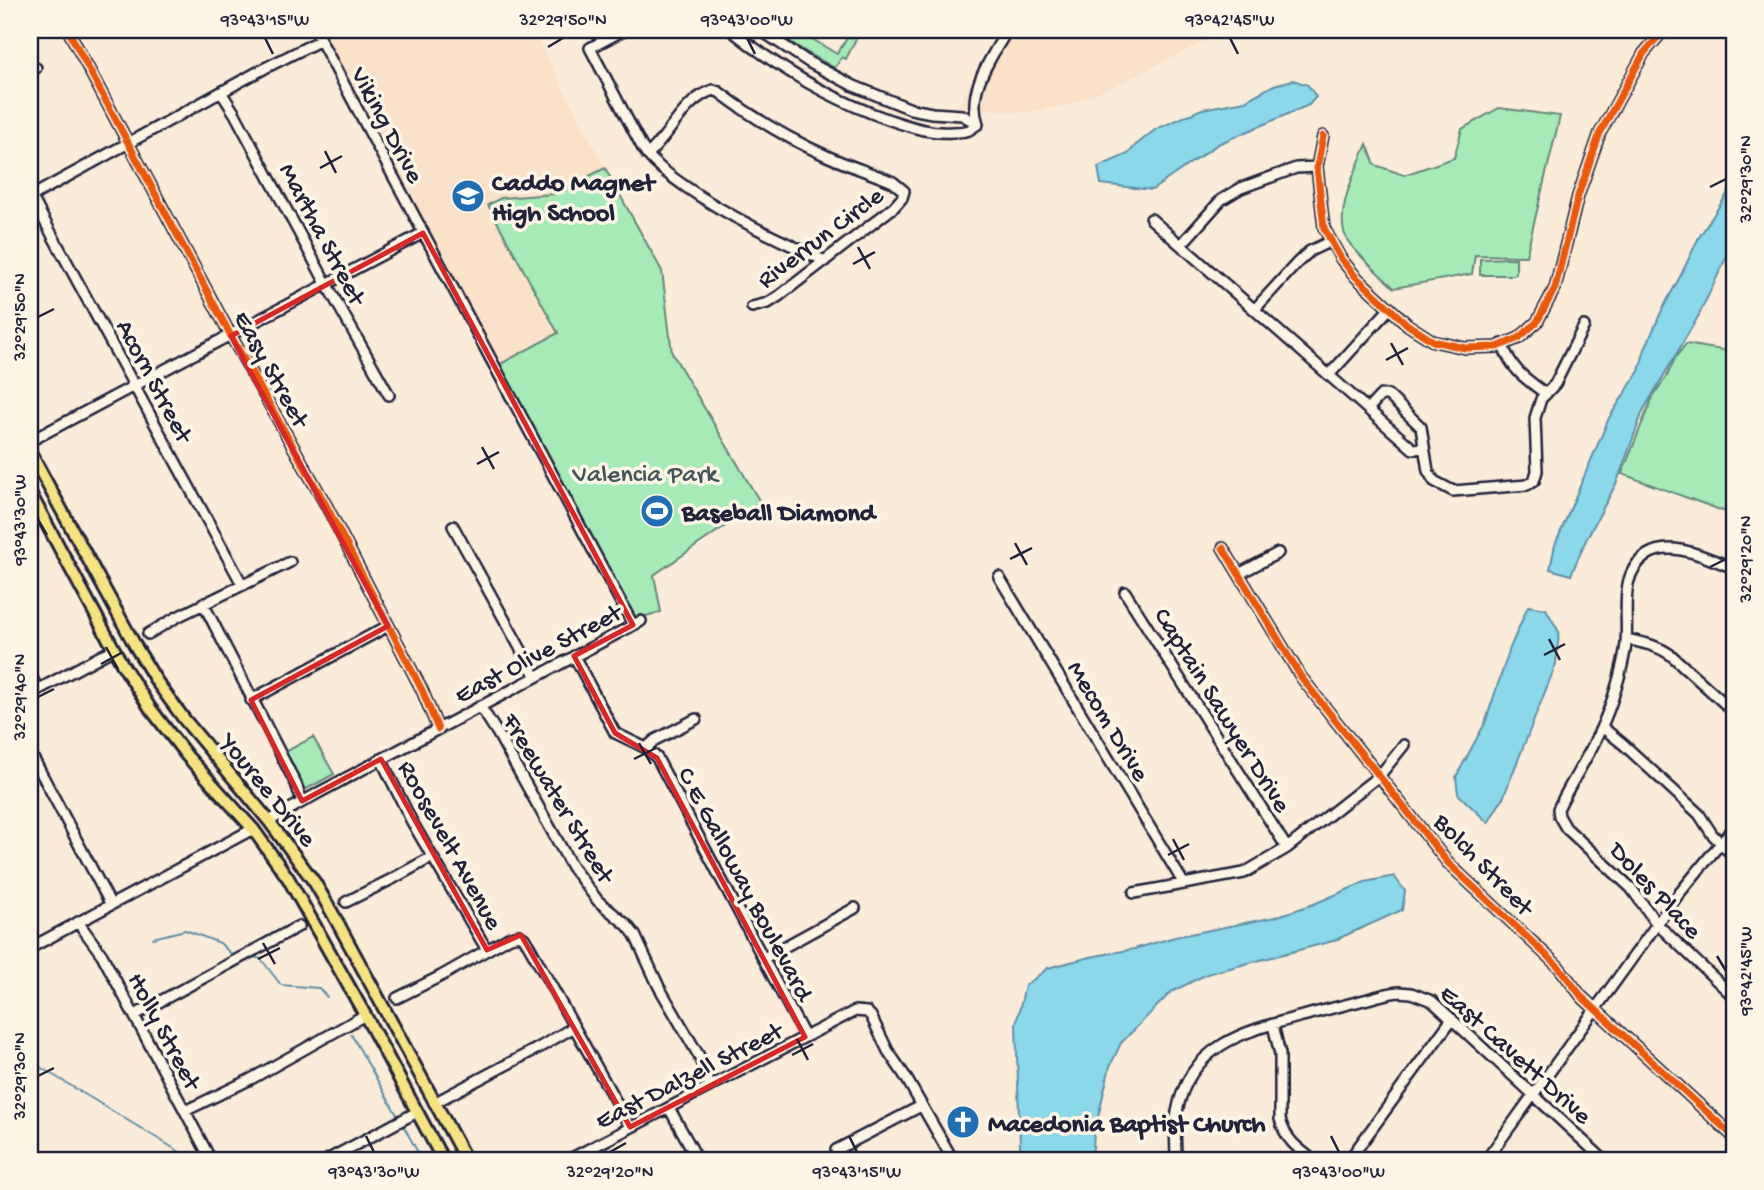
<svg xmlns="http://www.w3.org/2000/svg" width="1764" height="1190" font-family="'Gochi Hand',sans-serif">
<rect width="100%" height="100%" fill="#fbecd9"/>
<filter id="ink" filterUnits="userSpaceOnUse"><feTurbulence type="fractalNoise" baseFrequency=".0143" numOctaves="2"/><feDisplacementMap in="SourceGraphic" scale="14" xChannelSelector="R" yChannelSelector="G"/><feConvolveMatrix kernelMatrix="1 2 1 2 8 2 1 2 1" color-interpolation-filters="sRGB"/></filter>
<g filter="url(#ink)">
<path fill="#fae1ca" d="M322,30h211l72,138 -51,26 -66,11 70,128 -60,32z
M999,30h228l-106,53 -50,21 -44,9 -68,-7z"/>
<path fill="#a6ebb7" stroke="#648679" stroke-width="2" d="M773,30h24l40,24 10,-16 -14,-8h5l14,8 4,-6 3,1 -13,26 -4,-2 -7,11 -32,-18z
M1499,108l61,8 -34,140 -51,-1 -3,19 -78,14c-14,-14 -31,-28 -44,-44 -20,-25 6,-74 17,-100l8,21 29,10 50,-17 8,-29z
M605,168l57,103 10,82 88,149 -106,73 7,37 -31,8 -135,-253 63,-34 -70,-128 13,-7 53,-4z
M1516,258v16l-2,1h-34v-16z
M1686,344l48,8v163l-112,-41 31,-78 14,-20 8,-18z
M313,737l21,37 -29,16 -20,-38z"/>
<path fill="#8bd8eb" stroke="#618fa5" stroke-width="2" d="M1293,80l15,5 8,12 -7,8 -91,39 -66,46 -51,-6 -3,-17 30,-13 8,-9 20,-16 46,-20 43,-8 29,-16z
M1734,179v62l-35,74 -56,96 -26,71 -31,58 -15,35 -21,-6 5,-24 54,-127 30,-47 6,-22 17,-39 20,-37 16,-34 31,-48z
M1528,606l18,3 13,23 -3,32 -53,134 -15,25 -30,-29 -2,-17 29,-54 25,-75z
M1394,876l11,15 -3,19 -69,31 -126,33 -36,18 -50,51 -11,23 -16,68 -2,26h-73l1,-14 -4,-122 9,-38 23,-18 42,-11 44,-8 41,-12 100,-20 39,-13 51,-22z"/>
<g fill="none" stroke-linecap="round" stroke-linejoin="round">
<path stroke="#618fa5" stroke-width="2" d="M153,938l32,-8 35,13 11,11 6,1
M254,957l7,2 20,26 38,3 8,9
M351,1034l46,81
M30,1061l163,99
M403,1125l19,35"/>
<defs>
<path id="minor" d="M68,30l163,306 95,169 96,185 16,39
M315,30l318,595
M624,30l-34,18 52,99c12,18 27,28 44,40 43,30 91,52 139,74
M731,30c47,38 101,70 159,90 21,7 41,14 63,12 5,0 11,0 16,-2 3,-2 6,-4 9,-6
M760,30l50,33 44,23 57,23 21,4 30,2 16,9
M1721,30l13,8
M30,72l6,-4
M221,92l14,22 92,171 62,110
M978,124c-12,-34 13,-65 29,-94
M1323,136l-6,31 7,61 17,31 15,18 52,48 25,16 32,7 32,-1 22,-9 18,-16 18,-34 23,-92 22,-63 44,-80 20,-23
M647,155c23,-19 36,-55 66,-65l6,2c34,26 70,47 108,64 22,10 44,17 66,26l11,9 -2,7 -8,9 -115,89 -11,7 -16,4
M31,196l211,388
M30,197l235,-129 56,-28
M1151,219l262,230 11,-1
M1181,245l40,-45 20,-12 55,-20 21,-1
M1255,309l42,-46 13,-12 21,-10
M1502,344c11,27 21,33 44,50
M1329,375l61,-67
M1368,409l13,-14h7l33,32 7,44 6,10 19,10 74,-6 7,-4 3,-10 -2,-53 6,-19 14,-15 29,-58
M30,441l393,-208
M453,526l83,151
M1223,548l78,129 147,186 110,103 24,31 152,140
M1734,568c-25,-9 -62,-29 -87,-13 -32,21 -16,65 -22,96 -6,33 -18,67 -33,96 -11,21 -24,41 -34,62l1,7 7,12 65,60 26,36 77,73
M1239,574l39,-21
M999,577l185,307
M1125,592l162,256
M203,603l93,181 6,17
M148,634l29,-17 113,-55
M1627,639c16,4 30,6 44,16l63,57
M574,656l41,77 31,15 11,10 148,279
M30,675l8,14
M30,694l84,-45
M251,700l137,-74
M480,706l18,28 74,133 26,34 29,24 8,10 24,52 40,69 11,30
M1602,727l21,17 76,70 13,20 22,23
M646,748l9,-8 41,-21
M30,752l81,153
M381,759l31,63 75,128
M269,821l51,-29 321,-171
M1134,893l110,-20 43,-25 93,-73 24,-30
M346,902l46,-23 40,-22
M78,922l24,33 109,205
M30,948l223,-119
M764,958l91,-50
M397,998l44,-22 69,-39 9,-2 5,3 5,8 101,181
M135,1015l164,-89
M1273,1025l7,29v65c5,20 17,29 33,41
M434,1103l106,-56 34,-20
M669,1108l29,52
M185,1111l66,-32 114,-64
M836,1150l85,-44
M327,1160l90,-48
M568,1160l287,-149 12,1 4,4 17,35 17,25 48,84
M1176,1160c0,-16 -2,-32 1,-48 13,-71 74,-82 133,-98 19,-5 39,-10 58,-15 10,-3 20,-6 31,-7l12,1 21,8 172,159
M1349,1160l103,-141
M1486,1160l192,-265 56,-68"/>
<path id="major" d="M30,452l107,197 20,33 27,37 85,102 46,62 19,33 132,244
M30,493l92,171 28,44 37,48 66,73 35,49 77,137 78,145"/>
</defs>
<use href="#minor" stroke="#22223b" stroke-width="14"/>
<use href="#major" stroke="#22223b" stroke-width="16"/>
<use href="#minor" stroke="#fcf5e5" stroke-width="9"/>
<use href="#major" stroke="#f5e382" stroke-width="10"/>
<defs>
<path id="cycleway" d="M68,30l163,306 95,169 96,185 16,39
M1323,136l-6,31 7,61 17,31 15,18 52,48 25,16 32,7 32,-1 22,-9 18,-16 18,-34 23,-92 22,-63 44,-80 20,-23
M1223,548l78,129 147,186 110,103 24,31 152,140"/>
</defs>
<use href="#cycleway" stroke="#fcf5e5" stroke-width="11"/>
<use href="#cycleway" stroke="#e8590c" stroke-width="7"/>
</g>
</g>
<path fill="none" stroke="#d62828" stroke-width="5" stroke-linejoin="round" d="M423,233l210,392 -59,31 41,77 42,25 148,279 -175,90 -109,-192 -34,15 -106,-191 -79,42 -51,-101 137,-74 -157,-290z"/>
<path fill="none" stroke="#22223b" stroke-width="2.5" d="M265,38l8,16M747,38l8,16M1230,38l8,16M548,47l15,-9M325,151l11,22M320,168l22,-12M1710,187l16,-8M858,247l12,22M853,264l22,-12M38,317l16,-8M1391,343l12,22M1386,360l22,-12M482,447l12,22M477,464l22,-12M38,520l9,15M1015,543l12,22M1010,559l22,-11M1710,567l16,-8M1549,639l11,21M106,647l12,22M1544,655l21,-11M101,664l22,-12M38,697l16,-8M639,743l12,21M634,759l22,-11M1173,839l11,21M1168,855l21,-11M263,943l12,21M1717,956l9,15M258,959l22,-11M797,1039l11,21M792,1055l21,-11M38,1076l16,-8M366,1136l8,16M849,1136l8,16M1331,1136l8,16M610,1152l16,-9"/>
<defs>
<symbol id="school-disc" viewBox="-11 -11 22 22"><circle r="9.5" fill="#1f6fb2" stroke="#fcf5e5"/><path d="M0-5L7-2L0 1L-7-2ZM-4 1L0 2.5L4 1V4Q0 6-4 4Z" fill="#fff"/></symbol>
<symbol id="stadium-disc" viewBox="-11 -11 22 22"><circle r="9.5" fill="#1f6fb2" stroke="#fcf5e5"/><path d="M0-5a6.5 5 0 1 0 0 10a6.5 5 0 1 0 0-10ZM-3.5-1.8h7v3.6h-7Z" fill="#fff"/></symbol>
<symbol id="church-disc" viewBox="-11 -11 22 22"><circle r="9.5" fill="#1f6fb2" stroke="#fcf5e5"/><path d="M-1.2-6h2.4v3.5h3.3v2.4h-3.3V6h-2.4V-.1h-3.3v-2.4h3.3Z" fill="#fff"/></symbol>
</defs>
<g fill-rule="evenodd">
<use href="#school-disc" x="449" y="177" width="38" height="38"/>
<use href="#stadium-disc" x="638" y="492" width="38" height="38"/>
<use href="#church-disc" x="944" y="1103" width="38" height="38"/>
</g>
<g text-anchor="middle" stroke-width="7" stroke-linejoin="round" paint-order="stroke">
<g font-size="26" fill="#22223b" stroke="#fcf5e5">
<text transform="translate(389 124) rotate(62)" y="9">Viking Drive</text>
<text transform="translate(324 233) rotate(62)" y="9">Martha Street</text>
<text transform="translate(819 236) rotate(-37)" y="9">Riverrun Circle</text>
<text transform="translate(273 368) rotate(61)" y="9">Easy Street</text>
<text transform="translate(156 380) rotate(62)" y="9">Acorn Street</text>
<text transform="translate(537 652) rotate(-28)" y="9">East Olive Street</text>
<text transform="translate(1224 709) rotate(58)" y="9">Captain Sawyer Drive</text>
<text transform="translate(1110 720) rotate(59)" y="9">Mecom Drive</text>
<text transform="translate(270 789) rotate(51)" y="9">Youree Drive</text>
<text transform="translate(560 797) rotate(59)" y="9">Freewater Street</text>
<text transform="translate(452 844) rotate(61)" y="9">Roosevelt Avenue</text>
<text transform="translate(1485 863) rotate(46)" y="9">Bolch Street</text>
<text transform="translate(747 883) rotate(62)" y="9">C E Galloway Boulevard</text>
<text transform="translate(1657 889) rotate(47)" y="9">Doles Place</text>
<text transform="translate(166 1030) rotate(62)" y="9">Holly Street</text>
<text transform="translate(1517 1053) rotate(42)" y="9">East Cavett Drive</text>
<text transform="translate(688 1074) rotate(-27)" y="9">East Dalzell Street</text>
</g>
<g font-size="26" font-weight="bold" fill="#22223b" stroke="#fcf5e5" text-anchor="start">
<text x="492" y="190">Caddo Magnet<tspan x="492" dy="30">High School</tspan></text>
<text x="682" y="520">Baseball Diamond</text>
<text x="988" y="1131">Macedonia Baptist Church</text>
</g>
<g font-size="26" fill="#43545a" stroke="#fcf5e5">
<text x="645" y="481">Valencia Park</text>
</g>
</g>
<rect width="1764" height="1190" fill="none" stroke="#fcf5e5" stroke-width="77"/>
<rect x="38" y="38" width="1688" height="1114" fill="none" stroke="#22223b" stroke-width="2.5"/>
<g font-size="18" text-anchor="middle" fill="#22223b">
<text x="265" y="25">93°43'15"W</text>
<text x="563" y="25">32°29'50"N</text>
<text x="747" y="25">93°43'00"W</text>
<text x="1230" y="25">93°42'45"W</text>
<text transform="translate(1745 179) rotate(-90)" y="6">32°29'30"N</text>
<text transform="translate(19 317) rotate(-90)" y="6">32°29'50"N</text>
<text transform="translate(19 520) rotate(-90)" y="6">93°43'30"W</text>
<text transform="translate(1745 559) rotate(-90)" y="6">32°29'20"N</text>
<text transform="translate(19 697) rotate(-90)" y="6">32°29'40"N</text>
<text transform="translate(1745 971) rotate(-90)" y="6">93°42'45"W</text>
<text transform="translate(19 1076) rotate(-90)" y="6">32°29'30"N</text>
<text x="374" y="1177">93°43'30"W</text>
<text x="610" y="1177">32°29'20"N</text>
<text x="857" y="1177">93°43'15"W</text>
<text x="1339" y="1177">93°43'00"W</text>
</g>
</svg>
